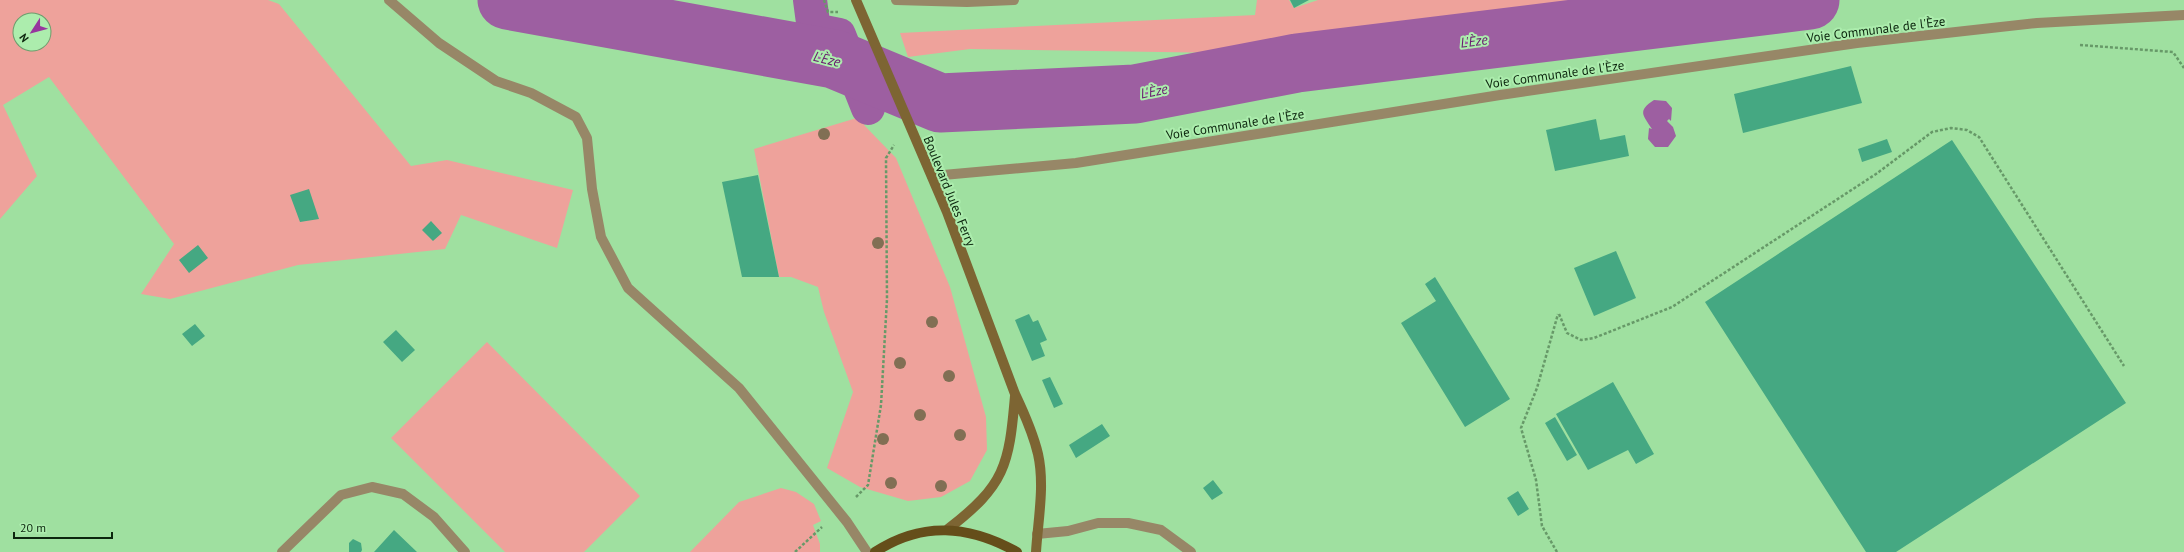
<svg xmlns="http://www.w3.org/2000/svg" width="2184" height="552" font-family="'PT Sans',sans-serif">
<rect width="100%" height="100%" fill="#9fe0a0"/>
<path fill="#eea29b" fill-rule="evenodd" d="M0,0h268l11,4 132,162 36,-6 126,30 -16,58 -96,-33 -16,34 -147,16 -128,34 -29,-5 33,-50 -125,-167 -46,28 34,71 -37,43zM20,20h24v24h-24z
M1257,0h32l5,8 24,-8h429l-458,54 -319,-5 -62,8 -8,-24 355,-18z
M860,117l5,9 31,32 54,129 36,130 1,33 -17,31 -29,16 -33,4 -48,-14 -33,-19 26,-76 -29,-80 -6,-25 -27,-10h-12l-25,-128z
M487,342l153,154 -56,56h-79l-114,-114z
M781,488l15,4 18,12 7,17 -8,4 7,19v8h-130l49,-50z"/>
<path fill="#9d5fa1" d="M1654,100l12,1 6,7 -1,13 -2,-2 -2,2 6,6 3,9 -8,11h-13l-7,-8 1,-11 3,1c-9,-14 -15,-18 2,-29z"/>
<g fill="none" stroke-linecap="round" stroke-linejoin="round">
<path stroke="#9d5fa1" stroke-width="34" d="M810,0l4,30 25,5 29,73"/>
<path stroke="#9d5fa1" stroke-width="59" d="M507,0l327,59 106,44 195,-9 162,-31 513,-63"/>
</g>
<path fill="#45a882" d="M1290,0h19l-15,8z
M1851,66l11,37 -119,30 -9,-39z
M1596,119l4,21 25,-5 4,21 -74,15 -9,-41z
M1887,139l5,13 -30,10 -4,-13z
M1952,140l174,263 -230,149h-30l-161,-250z
M758,175l21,102h-37l-20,-95z
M309,189l10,30 -19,3 -10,-27z
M431,221l11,12 -9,8 -11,-11z
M198,245l10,13 -19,15 -10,-13z
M1616,251l20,47 -42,18 -20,-48z
M1435,277l75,122 -45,28 -64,-104 35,-22 -11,-17z
M1029,314l4,8 5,-2 9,20 -7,3 5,13 -13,5 -17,-41z
M195,324l10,12 -13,10 -10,-12z
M396,330l19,20 -13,12 -19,-20z
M1050,377l13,27 -9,4 -12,-28z
M1613,382l41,72 -18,10 -8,-14 -40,20 -32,-56z
M1555,417l22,38 -10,6 -22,-38z
M1102,424l8,12 -34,22 -7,-13z
M1213,480l10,13 -11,7 -9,-12z
M1518,491l11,18 -11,7 -11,-18z
M394,530l23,22h-43z
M353,539l8,4 1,7 -1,2h-12v-9z"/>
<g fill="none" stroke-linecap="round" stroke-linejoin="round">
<path stroke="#679968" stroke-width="2.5" stroke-dasharray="3 2" stroke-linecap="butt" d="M824,0l4,12h10
M2080,45l93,7 11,16
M1559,314l8,19 14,7 13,-2 78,-31 204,-133 56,-42 19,-4 16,2 12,7 145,229
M856,497l12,-12 13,-80 6,-106 -1,-141 8,-13
M795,552l27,-25
M1557,552l-15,-26 -6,-46 -15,-52 16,-40 21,-74"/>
<path stroke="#978767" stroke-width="10" d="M389,0l50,43 57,38 35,12 45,24 11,21 5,51 9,48 27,51 111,100 108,134 20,30
M1037,534l31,-3 30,-8h30l33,7 30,22
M282,552l59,-57 31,-8 31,7 31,23 31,35"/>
<path stroke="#978767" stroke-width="10" d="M896,0l71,2 47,-2
M932,176l144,-13 424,-68 357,-52 180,-20 147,-8"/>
<path stroke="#7d6533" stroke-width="10" d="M856,0l91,212 68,182c9,19 18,39 23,60 7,31 0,66 -2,98
M948,529c57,-44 61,-63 67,-133"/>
<path stroke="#654e1a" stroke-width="10" d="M875,552c47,-31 94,-27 142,0"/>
</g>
<g fill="#816f54">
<circle cx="824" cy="134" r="6"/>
<circle cx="878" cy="243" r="6"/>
<circle cx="932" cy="322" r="6"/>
<circle cx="900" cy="363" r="6"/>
<circle cx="949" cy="376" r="6"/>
<circle cx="920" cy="415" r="6"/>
<circle cx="960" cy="435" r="6"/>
<circle cx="883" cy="439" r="6"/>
<circle cx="891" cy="483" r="6"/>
<circle cx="941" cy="486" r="6"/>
</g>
<g text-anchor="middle" stroke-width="4" stroke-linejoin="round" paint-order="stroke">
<g font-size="13" fill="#0c260e" stroke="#acedad">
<text transform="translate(1876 29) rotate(-7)" y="5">Voie Communale de l'Èze</text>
<text transform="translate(1555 74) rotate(-8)" y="5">Voie Communale de l'Èze</text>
<text transform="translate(1235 124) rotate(-9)" y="5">Voie Communale de l'Èze</text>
<text transform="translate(950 191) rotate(68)" y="5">Boulevard Jules Ferry</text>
</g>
<g font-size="14" font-style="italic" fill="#68196e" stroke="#acedad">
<text transform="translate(1474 41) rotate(-7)" y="5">L'Èze</text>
<text transform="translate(827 59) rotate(14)" y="5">L'Èze</text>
<text transform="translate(1154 91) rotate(-11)" y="5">L'Èze</text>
</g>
</g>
<g transform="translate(32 32) rotate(234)"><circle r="19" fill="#acedad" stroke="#6c9d6d"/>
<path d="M0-3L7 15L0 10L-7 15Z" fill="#97369e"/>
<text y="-6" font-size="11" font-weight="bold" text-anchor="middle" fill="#0c260e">N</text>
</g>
<path d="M14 532v6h98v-6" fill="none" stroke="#0c260e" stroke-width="2"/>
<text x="20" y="532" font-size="12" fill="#0c260e" stroke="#acedad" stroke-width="3" paint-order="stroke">20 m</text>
</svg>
